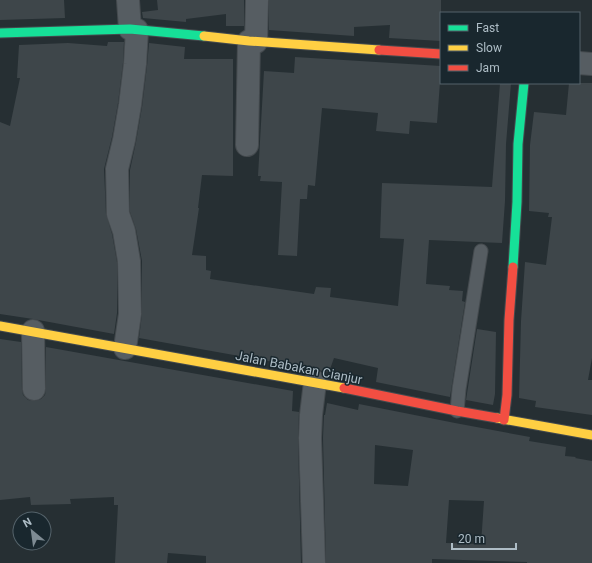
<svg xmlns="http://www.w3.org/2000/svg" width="592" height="563" font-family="Roboto,sans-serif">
<rect width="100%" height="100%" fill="#262f33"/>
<path fill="#3e464a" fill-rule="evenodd" d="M0,0h64l1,18 -65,2z
M157,0h87v26h-18v-12l-40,5v3l-43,-4 -1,-6 16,-2z
M269,0h172v41l-52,-3 1,-13 -36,2v9l-85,-6z
M108,42h16l-1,21 -5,40 -6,34 -8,32 2,45 6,20 5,28v51l-3,21 -81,-15 -33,-5v-192l10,4 10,-48h-3l2,-33 49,-2 39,3z
M149,43l36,4 -1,12h49v117l-31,-1 -4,33h1l-7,47 14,1v14l5,1 -1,8 104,15 2,-7 15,1 -1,9 68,9 6,-67 -24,-1 2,-55 110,4 8,-104h11l-5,61 -1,57 -3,42 -73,-3 -3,44 24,2 -1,4 14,1 -1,10 3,1 -15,95 -74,-15 2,-14 -44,-10 -5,14 -190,-34 3,-24v-53l-6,-32 -6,-17v-42l6,-28 6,-35 5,-41z
M295,57l146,9v16h-1l-3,41 -27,-2 -1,13 -33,-3 2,-18 -56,-5 -7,78 -7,-1 -1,14h-7l-3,57 -19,-1 4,-73 -22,-1 1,-5h-3l6,-105 30,2z
M569,83h23v275l-4,22h4v35l-57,-8 1,-6 -17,-3 2,-77 4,-59 21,3 6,-48h-4l1,-4 -20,-2 1,-66 4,-33 32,3z
M477,329l19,3 -1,62 -2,11 -27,-5z
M0,339l21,3 1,48 1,5 5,5 6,1 7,-2 4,-4 1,-6v-42l247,44 -1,20 7,1 -1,26 3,125h-95v-7l-38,-3 -1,10h-52l3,-58h-4v-8l-44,2 1,5 -40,1 -1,-8 -30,3z
M327,403l31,7 1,-6 96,19 75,14 -1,4 37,6 -1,9 11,1 -1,1 17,3v102h-65v-1l-95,-3v4h-106l-3,-125 1,-23h1zM375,445l38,5 -5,36 -34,-2zM449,500l35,1 -3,43 -35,-1z"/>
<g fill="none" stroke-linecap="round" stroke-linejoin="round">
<defs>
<path id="lane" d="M457,411l2,-22 22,-138"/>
<path id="street" d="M128,0l2,29
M256,42l1,-42
M579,63l13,1
M247,145l2,-104
M33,331l1,58
M125,348l5,-34 -1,-53 -5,-30 -6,-17 -1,-45 7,-29 6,-35 5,-41 2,-34
M314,563l-4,-125 1,-23 4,-33"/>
<path id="fast" d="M0,33l130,-4 74,7
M513,267l4,-65 1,-58 6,-61"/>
<path id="slow" d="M204,36l45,5 130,9
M0,326l344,62
M497,418l95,17"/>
<path id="jam" d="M379,50l62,4
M344,388l113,23 40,7
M504,420l3,-25 2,-75 4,-53"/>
</defs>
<use href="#lane" stroke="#444a4e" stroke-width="15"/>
<use href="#street" stroke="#444a4e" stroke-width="24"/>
<use href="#fast" stroke="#444a4e" stroke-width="11"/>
<use href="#slow" stroke="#444a4e" stroke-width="11"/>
<use href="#jam" stroke="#444a4e" stroke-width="11"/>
<use href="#lane" stroke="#565d62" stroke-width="13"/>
<use href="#street" stroke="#565d62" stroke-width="22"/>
<use href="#fast" stroke="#16e098" stroke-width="9"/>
<use href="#slow" stroke="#ffcf43" stroke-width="9"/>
<use href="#jam" stroke="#f24e42" stroke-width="9"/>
</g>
<g text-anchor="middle" stroke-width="3" stroke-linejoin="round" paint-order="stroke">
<g font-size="13" fill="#aebdc6" stroke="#19272e">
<text transform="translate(299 367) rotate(11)" y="5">Jalan Babakan Cianjur</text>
</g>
</g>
<rect x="440" y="12" width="140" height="72" fill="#19272e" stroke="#55636b"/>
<rect x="448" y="25" width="20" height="6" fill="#16e098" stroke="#55636b"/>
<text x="476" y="32" font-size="12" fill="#aebdc6">Fast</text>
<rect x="448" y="45" width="20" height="6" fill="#ffcf43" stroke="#55636b"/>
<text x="476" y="52" font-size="12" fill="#aebdc6">Slow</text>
<rect x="448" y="65" width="20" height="6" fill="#f24e42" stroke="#55636b"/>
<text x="476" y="72" font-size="12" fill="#aebdc6">Jam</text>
<g transform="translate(32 531) rotate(331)"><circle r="19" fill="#19272e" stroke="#55636b"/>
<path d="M0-3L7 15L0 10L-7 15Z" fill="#7e8b93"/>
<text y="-6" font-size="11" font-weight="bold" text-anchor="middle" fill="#aebdc6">N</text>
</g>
<path d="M452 543v6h64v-6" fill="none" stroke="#aebdc6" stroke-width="2"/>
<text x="458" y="543" font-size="12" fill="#aebdc6" stroke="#19272e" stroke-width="3" paint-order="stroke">20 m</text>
</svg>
